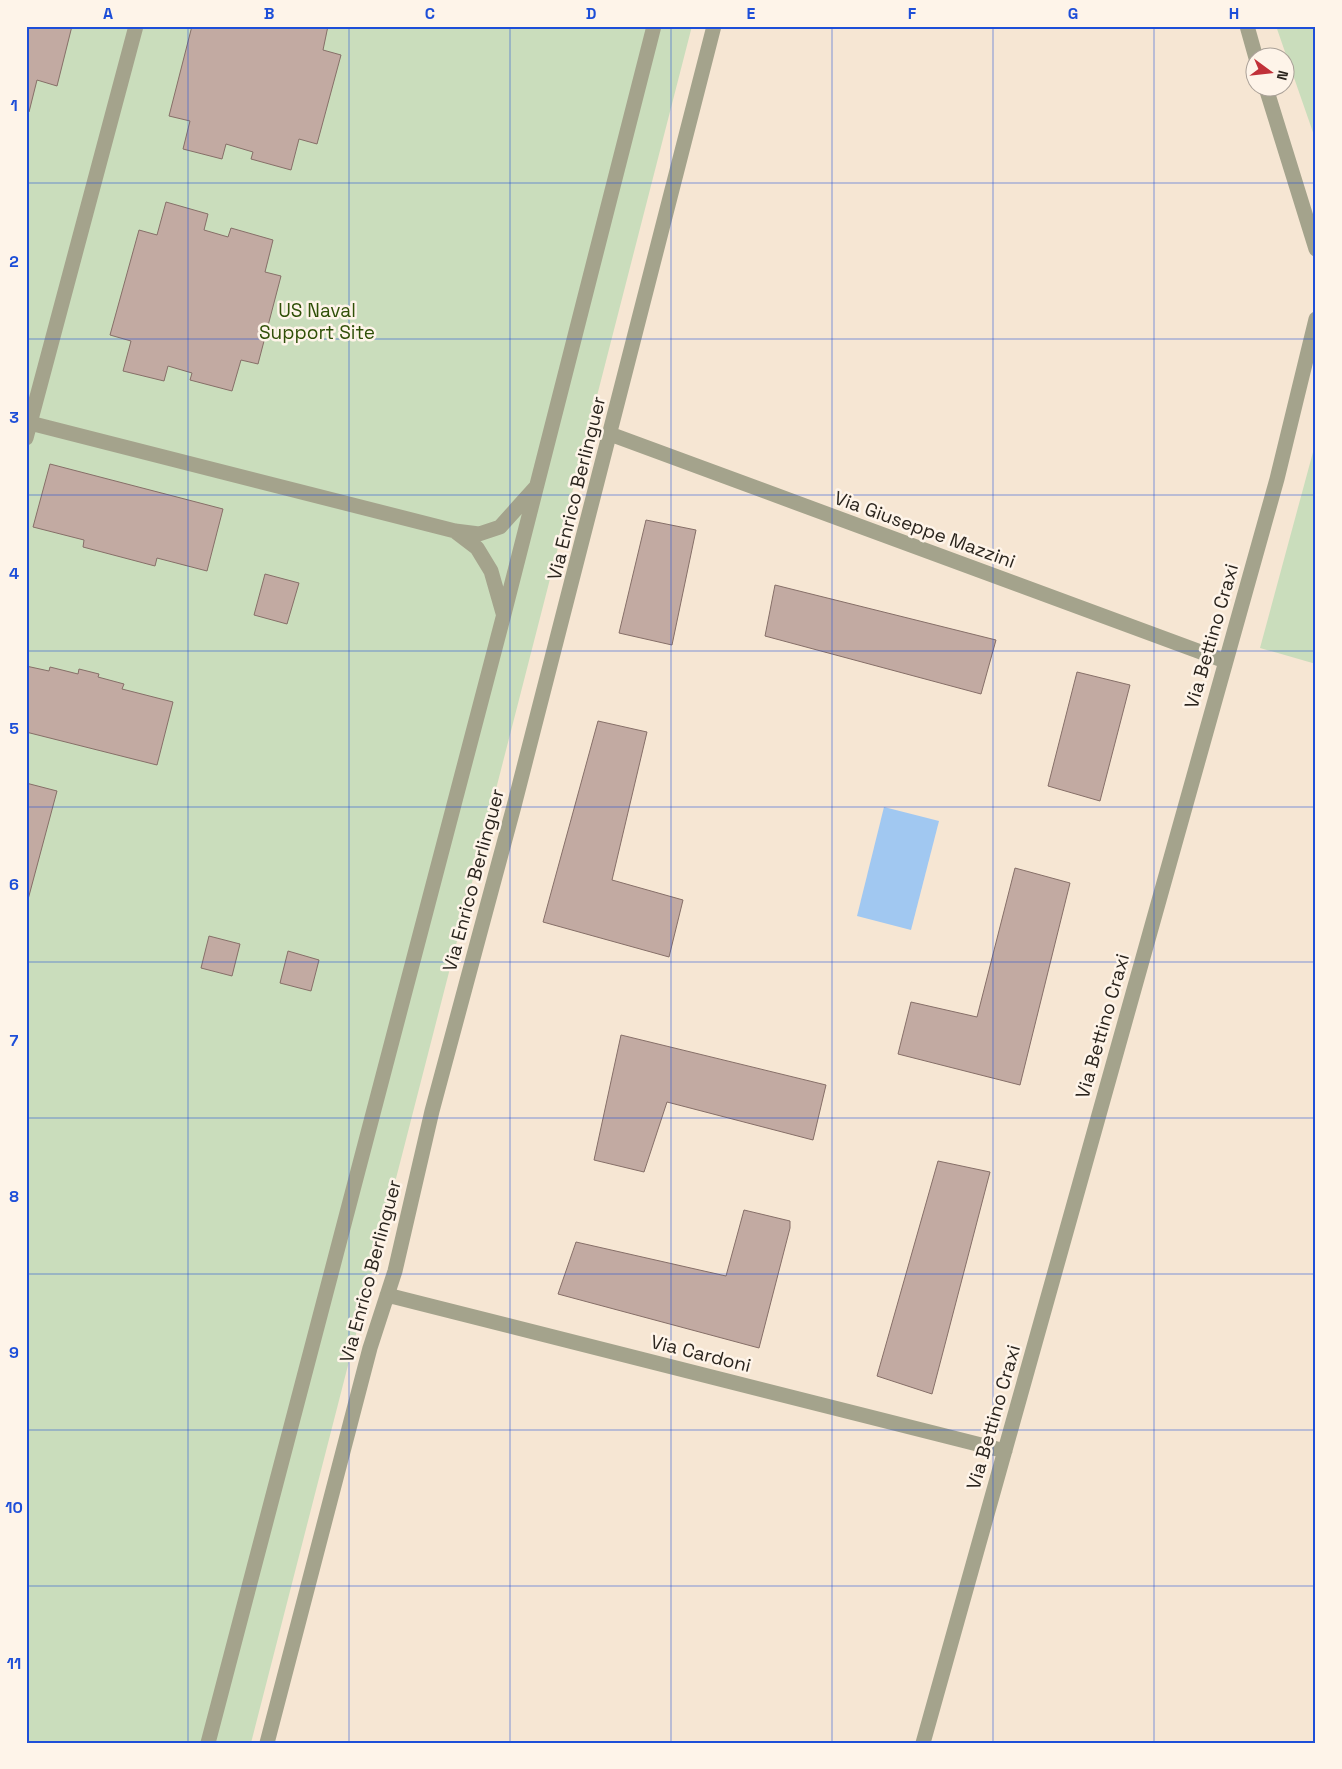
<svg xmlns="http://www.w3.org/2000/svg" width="1342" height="1769" font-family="'Space Grotesk',sans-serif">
<rect width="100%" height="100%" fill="#f6e6d3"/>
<path fill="#caddbc" d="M26,26h666l-441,1717h-225z
M1276,26h40v115z
M1316,441v223l-56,-16z"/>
<path fill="#a1c8f1" d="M884,807l55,14 -28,109 -54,-14z"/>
<path fill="#c2aaa2" stroke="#866f68" d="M26,26h46l-15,60 -20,-6 -8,32 -3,-1z
M192,26h136l-5,24 18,5 -24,89 -18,-5 -8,31 -40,-11 2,-7 -27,-8 -4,15 -39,-10 7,-28 -21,-5z
M166,202l42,12 -4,16 24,7 3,-9 42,12 -8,32 16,4 -23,88 -17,-4 -9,31 -42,-11 2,-7 -24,-7 -4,15 -41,-10 8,-30 -21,-6 29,-105 18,5z
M50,464l173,45 -16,62 -50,-13 -2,8 -72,-19 1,-7 -51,-13z
M646,520l50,10 -24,115 -53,-12z
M265,574l34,9 -12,41 -33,-9z
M775,585l221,55 -15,54 -216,-58z
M26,666l23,5 1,-4 28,7 1,-5 20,5 -1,3 26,7 -2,5 51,13 -16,63 -131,-33z
M1077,672l53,13 -30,116 -52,-15z
M598,721l49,11 -35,148 71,20 -14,57 -126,-35z
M26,783l31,8 -31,116z
M1015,868l55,15 -50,202 -122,-31 13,-52 66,15z
M209,936l31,8 -8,32 -31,-8z
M288,951l31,9 -8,31 -31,-8z
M621,1035l205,50 -13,55 -146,-38 -23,70 -50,-12z
M938,1161l52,11 -58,222 -55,-18z
M744,1210l46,11v7l-31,120 -201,-54 18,-52 150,34z"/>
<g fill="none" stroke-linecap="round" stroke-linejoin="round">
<path stroke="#a4a38c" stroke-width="15" d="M1247,26l9,32
M1266,88l50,161
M26,422l429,109 24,3 21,-7 35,-39
M610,434l615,227
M26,438l110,-412
M456,532l21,16 14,23 12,42
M387,1295l618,156
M208,1743l296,-1129 150,-588
M267,1743l103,-395 25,-77 37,-160 82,-305 200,-780
M923,1743l354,-1264 39,-160"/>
</g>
<path fill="none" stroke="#1d4ed8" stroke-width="1" stroke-opacity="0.55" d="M188,26v1717M349,26v1717M510,26v1717M671,26v1717M832,26v1717M993,26v1717M1154,26v1717M26,183h1290M26,339h1290M26,495h1290M26,651h1290M26,807h1290M26,962h1290M26,1118h1290M26,1274h1290M26,1430h1290M26,1586h1290"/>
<g text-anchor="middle" stroke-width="5" stroke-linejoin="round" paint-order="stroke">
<g font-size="19" fill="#305008" stroke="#fef4e9">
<text x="317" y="317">US Naval<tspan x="317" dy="22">Support Site</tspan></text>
</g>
<g font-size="19" fill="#2b251e" stroke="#fef4e9">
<text transform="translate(576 488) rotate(-76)" y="7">Via Enrico Berlinguer</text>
<text transform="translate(925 529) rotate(20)" y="7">Via Giuseppe Mazzini</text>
<text transform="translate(1211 636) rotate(-74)" y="7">Via Bettino Craxi</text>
<text transform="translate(473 880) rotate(-75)" y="7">Via Enrico Berlinguer</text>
<text transform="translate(1102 1026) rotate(-74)" y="7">Via Bettino Craxi</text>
<text transform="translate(370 1271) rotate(-75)" y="7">Via Enrico Berlinguer</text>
<text transform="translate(701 1353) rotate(14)" y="7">Via Cardoni</text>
<text transform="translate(993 1417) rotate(-74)" y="7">Via Bettino Craxi</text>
</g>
</g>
<rect width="1342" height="1769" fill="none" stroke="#fef4e9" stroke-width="55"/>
<g transform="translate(1270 72) rotate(105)"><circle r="24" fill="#fef4e9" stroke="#aaa198"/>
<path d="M0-4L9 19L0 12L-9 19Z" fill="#c13139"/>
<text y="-8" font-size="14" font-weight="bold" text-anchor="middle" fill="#2b251e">N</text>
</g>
<rect x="28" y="28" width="1286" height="1714" fill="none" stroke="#1d4ed8" stroke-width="2"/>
<g font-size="16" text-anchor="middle" font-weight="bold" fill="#1d4ed8">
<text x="108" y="19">A</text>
<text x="269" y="19">B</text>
<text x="430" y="19">C</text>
<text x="591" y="19">D</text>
<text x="751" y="19">E</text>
<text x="912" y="19">F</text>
<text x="1073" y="19">G</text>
<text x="1234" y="19">H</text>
<text x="14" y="111">1</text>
<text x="14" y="267">2</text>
<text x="14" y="423">3</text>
<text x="14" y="579">4</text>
<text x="14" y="734">5</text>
<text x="14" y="890">6</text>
<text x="14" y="1046">7</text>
<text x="14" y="1202">8</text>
<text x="14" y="1358">9</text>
<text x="14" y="1513">10</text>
<text x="14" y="1669">11</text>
</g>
</svg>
